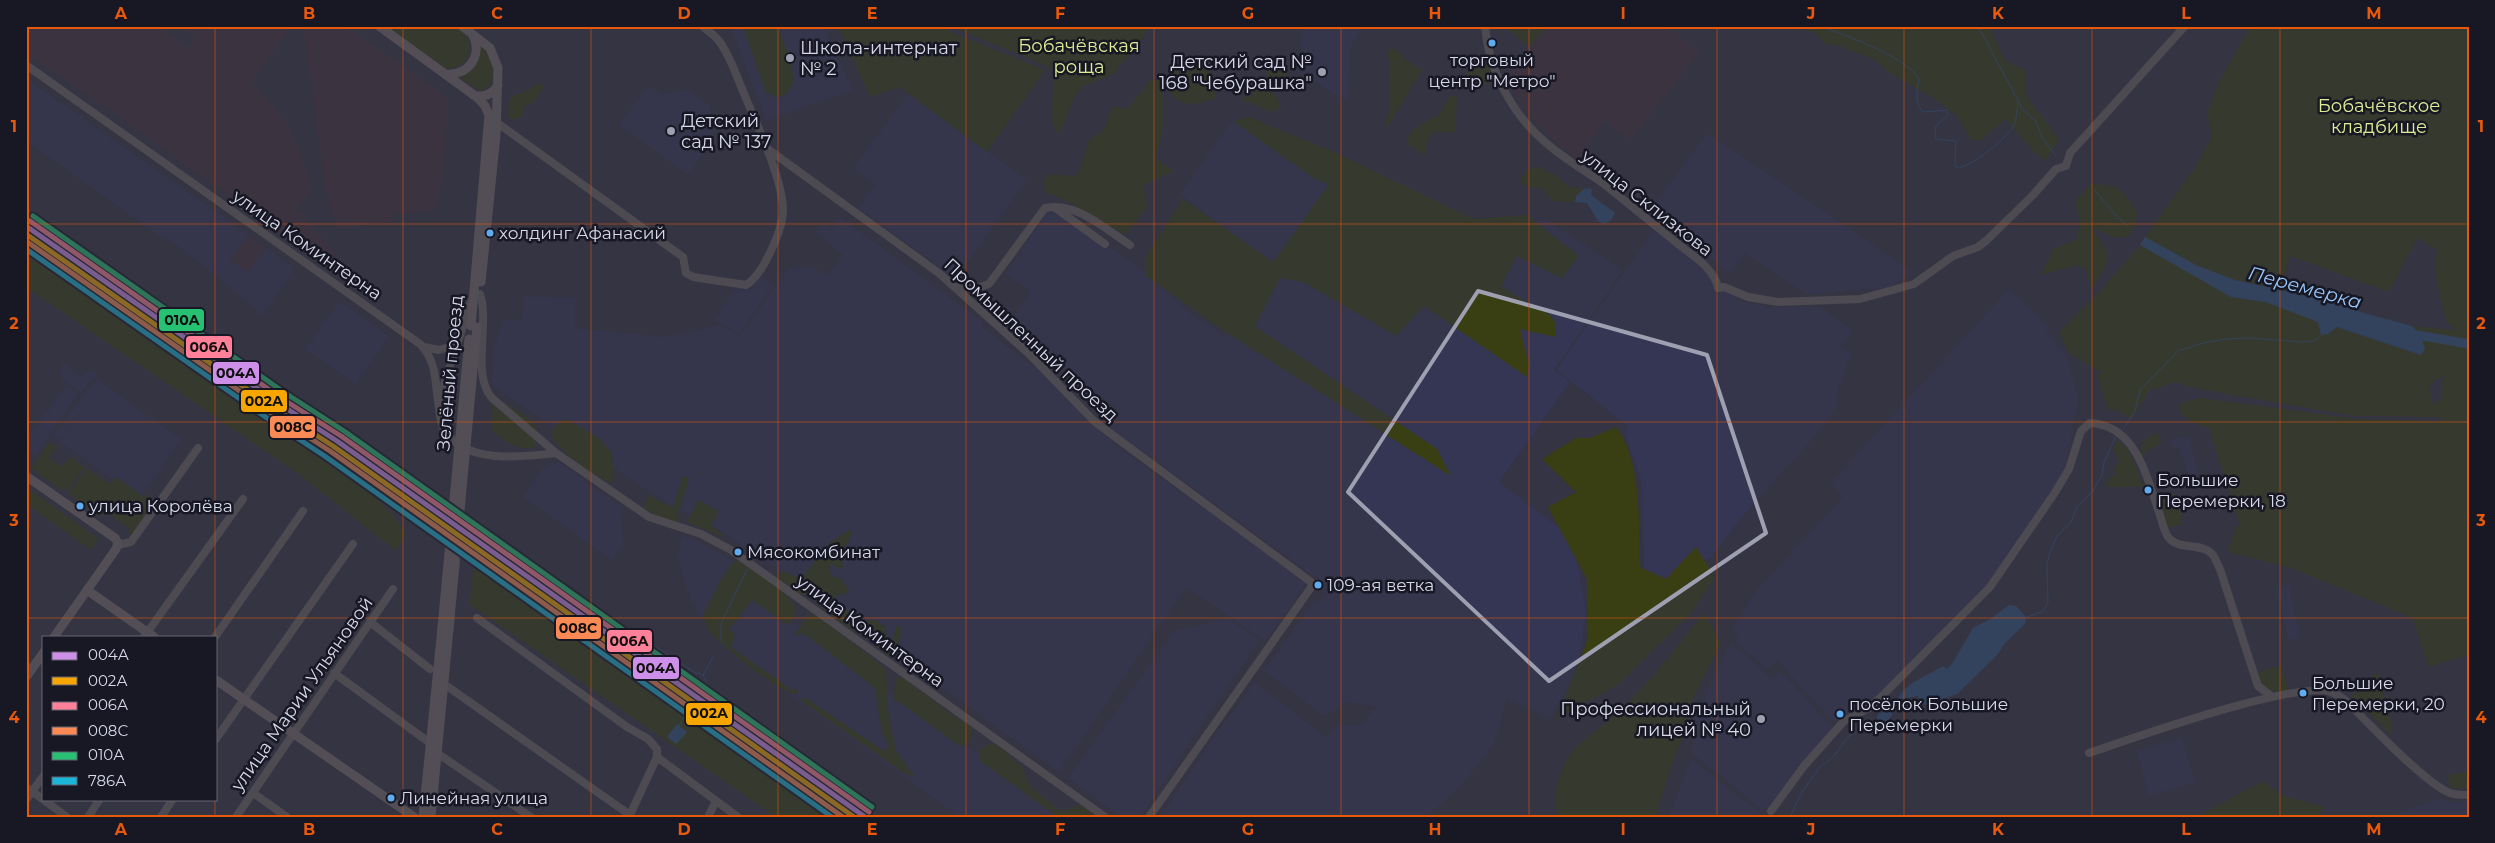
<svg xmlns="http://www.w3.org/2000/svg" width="2495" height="843" font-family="Montserrat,sans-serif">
<rect width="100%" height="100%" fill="#343444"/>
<path fill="#43333d" d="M26,26h133l28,21 8,-9 -17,-12h114l-40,55 33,39 16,34 11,37 -16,18 9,7 46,57 -5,7 -225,-162 -95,-65z
M303,26h44l102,73 -9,102 -7,11 -41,2v8l-26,2 -28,6 -12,-37z
M1549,26h118l33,26 -69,88 -27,-19 -26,38 -19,-13 -34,-35 -20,-34z
M249,235l17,13 -19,25 -17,-13z"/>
<path fill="#353554" d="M730,26h93l30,64 -87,31z
M1303,26h60l-13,22 -2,54 -48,-29z
M26,78l223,157 -19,25 17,12 19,-24 29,20 -33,48 -44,-39 -55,-42 -2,2 -135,-96z
M648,85l15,10 24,-6 23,16 5,32 -27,38 -69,-50z
M908,94l119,86 -71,99 -98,-71 17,-23 -22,-17z
M1234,118l98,64 135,45 80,-7 76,50 -69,100 16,12 -71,100 58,44 18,25 11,59 -8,60 -28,49 -45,-21v8l-11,38 -27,35 -40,38h-267l58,-86 37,-49 72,56 10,-14 24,2 14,-19 -31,-6 -7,9 -11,5 -5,-1 -57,-43 51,-71 4,3 10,-16 -222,-161 12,-17 -113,-82 25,-35 -25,-18 43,-65 88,56 51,47 37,24 50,-70 -95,-72z
M1707,133l205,138 -23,17 -83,6 -61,-41 -16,21 -77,-66z
M840,217l145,106 -3,4 56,43 77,75 193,137 -43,59 -79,-54 -127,185 -255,-184 -90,-62 -36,-16 -36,-23 -150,-102 2,-37 10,-29 18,2 2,-25 52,2 -1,30 90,9 54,-12 21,11 48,-67 24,-2 16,8 15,-20 -27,-22 8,-11 8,6z
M1654,230l32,23 33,33 25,16 25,5h51l33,23 -12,16 10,7 -14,40 -1,15 -16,23 -78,86 -31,40 -48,26 -19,-14 -3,-90 -17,-46 4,-7 -72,-56z
M761,277l12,8 -34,49 -24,-14 19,-31 17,1z
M2009,289l41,39 -4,4 21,24 12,46 -8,26h2l-8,39 -17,31 -55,80 -110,113 -20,17 -31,13 -55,-61 -10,10 -29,-27 -4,-17 24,-38 85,-91 -13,-14z
M340,301l49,35 -33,48 -51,-35z
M61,365h7l13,13 4,-6 12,-1 -1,7 -5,2 -10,13 -19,-14z
M98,380l83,59 -41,60 -80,-57 39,-54 -39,53 -6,-5 31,-44z
M66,385l12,8 -42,62 -10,-7v-13h3l18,-25 4,3 -3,-3z
M2182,436l8,3 9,37 -10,2 -10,-30 -6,1 -3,-9z
M559,462l61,44 4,39 -11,16 -90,-64 19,-28z
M681,536l15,4 41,23 -33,58 -14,-22 -12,-38z
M2289,585l11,53 -12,2 -12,-52z
M753,594l315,223h-108l-242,-174z
M1228,619l32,21 -120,177h-19l-53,-39 107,-148z
M1731,642l40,36 9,-7 53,57 -69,83 -73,-58 6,-42z
M2182,737l13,45 -46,14 -12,-45z
M1692,759l30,24 44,34h-98z
M2441,798l12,6 13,-3 3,2v14h-82z"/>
<path fill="#393f12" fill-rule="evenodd" d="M386,26c13,0 57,-3 67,0 26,9 20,46 -8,42z
M743,26h34c7,19 33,67 -1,71l-11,-6z
M838,26h99l108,44 -58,82 -87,-65 -30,10z
M950,26h200l-13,20 -24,28 -31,13 -8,11 -14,36c-19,-18 -1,-44 -9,-66z
M1503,26h45l-18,21z
M1773,26h216l16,34 21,11 -1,23 34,45 -13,21 -10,-6 -31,-35 -24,21h-10l-14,-24 -25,-19 -44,-25 -14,-13 -38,-14h-10l-9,-10 -13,-7z
M2251,26h218v629l-41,12 -15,-49 -124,-51 -61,-15 7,-24 5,-3 -31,-97 -17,-6 -12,-9v-10l20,-5 159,21 82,2 -4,-4 -82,-1 -156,-27 -25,-7 -20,8 -2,-4 -13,22 -9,11 -11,-8 -1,-4 -3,4 -8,-3 -10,-33 4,-2 -33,-21 -9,-20 42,-42 39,-45 91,52 35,5 52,20 10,12 9,-7 84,28 4,-6 -4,-13 -9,-10 44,4 -10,-9c-4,-18 -16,-55 -8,-71l-21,-12 -28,54 -99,-36 -8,33 -47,-9 -37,-14 -53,-29 51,-71 16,-30 -5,-23 12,-32zM2446,375l-5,7v17l-7,6c-7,-20 -6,-22 12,-30z
M480,46c13,9 16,25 11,39l-10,6 -5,-2 -18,-13z
M1394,49l8,5 2,5 18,11 -34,56h-2l-1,-10 4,-1 1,-56 -4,-3 3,-6z
M1183,56l20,4 14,24 -1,14c-23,8 -39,12 -51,-15z
M1473,61l16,3 8,20h-16l-2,4h-14l-2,-8z
M1270,63l17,9 3,7 -1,7 -15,5 -6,-4 -2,-18h3z
M1151,79l13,3v40l-8,37 18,12 -31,14 4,22 -22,28 -60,-35 -20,-8 -1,-12 6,-6 24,2 5,-4 10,-32 15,-11 8,-21 6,-2 8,4z
M539,83l6,3 -12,17 -10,4 1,8 -11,5 -5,-4 1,-16 6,-6h5z
M1256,86c11,3 28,10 22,24l-8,2 -23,-11 -4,2 -1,-5 11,-3 -1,-6z
M1454,95l3,3 -2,34h-21l-7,8 -2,15 -18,-11c-1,-14 20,-24 31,-28l12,-20z
M1249,117l87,36 138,66 53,-4 52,41 -17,22 -46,-22 -15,31 49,28 5,7 1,15 -36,-8 9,36 -2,12 -103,-71 -28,30 -93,-54 -23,-4 -25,48 182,123 14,27 -227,-145 -79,-56v-17l38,-59 90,63 56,-78 -14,-5 -82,-58z
M1540,167l16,9 12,10 16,3 -8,7 -1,6 -22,-1 -11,-12 -19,-4 -3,-5 7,-11z
M2091,184c28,1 31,4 46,28l-2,14 -7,11h-15l-21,-9c20,31 21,29 -1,61l-5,-20 -9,-4 -36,10 12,-26 24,-10 3,-19 -5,-19z
M26,247l323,223 43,44 14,20 -10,17 -96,-76 -274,-188z
M501,401c9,6 34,18 36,28 1,5 -1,12 -1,17 -14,8 -34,-6 -44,-15v-26z
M563,420h5l31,18 13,15 2,29c-11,3 -61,-35 -62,-47 -1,-7 6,-12 11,-15z
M1616,427c27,36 22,97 24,140l26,12 30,-32 19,30 -22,34 -74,73 -63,36 32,-81 -1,-60 -39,-72 28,-15 -34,-33 34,-21h14z
M2156,432l5,9 -2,4 -11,5 -6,7 -2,-4 2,-11z
M2118,440l10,9 16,38h-37l-2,-2 4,-7 6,-3 -1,-7 5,-5 -6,-14z
M49,443l8,3 -8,12 13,9 8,-10 14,10 -16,23h-7l-30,-22z
M86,468l24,16 6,-7 28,20 5,-2 7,9 -23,32 -5,-3 2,-4 -20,-14 -8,-1 -2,3 -30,-22v-4z
M683,476l6,3 -12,38 3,2 -1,4 -8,-1 -27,-13 4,-14 25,13z
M26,487l73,52 -8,11 -65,-46z
M2167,493l11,2 -2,6 6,14v9l-15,4 -5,-16v-8l-5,-3v-3z
M701,501l17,10v3l-7,12 11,7 -1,3 -34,-14 10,-20z
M849,530l3,1 -3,10 -11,13 4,6 1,8h-5l-7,-4 -2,5 3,7 10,3 7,12 -4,3 -8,1 -4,6 30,20 11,-1 5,2 6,5 3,13 5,-2 4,-13 3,1 2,5 -8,25 -8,-1 -14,-13 -31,-19 -24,-19 -3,-9 -15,-1 -20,-15 2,-7 2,-1 18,8 26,-34z
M475,554l373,263h-72l-307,-213z
M734,561h6c13,11 54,33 56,50l-8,14 -36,-25 -23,30 6,4 -4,13 61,43 6,-2 -2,7c-16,-3 -82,-53 -90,-69 -1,-3 -2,-7 -3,-11l17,-34z
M1704,613l17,30 -30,59 -4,26 -12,27 -20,62h-96c-9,-21 0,-43 11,-62 8,-13 31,-27 43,-38 34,-31 62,-68 91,-104z
M813,615l5,1 68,53 2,41 8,41 18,25 -9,-2 -105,-74 6,-2 78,53 5,-6 -7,-11 -7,-46 -65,-50 -9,-5 -3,3 -3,-2 13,-18z
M2281,665l8,25c-18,4 -26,1 -33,-17z
M2375,674h4l13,53v9l-41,-40z
M902,677l50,38 20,12c2,9 -2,15 -9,19l-5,-1 -59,-43 -5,-1 1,-22z
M994,744l5,2 22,20 9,20 28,23 9,1 12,-6 18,13h-39l-78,-56v-11l8,-5z
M2469,771v18l-20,-1 -1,-13z
M2263,781l19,14 43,12 -9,10h-112l-3,-3z"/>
<path fill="#32567d" d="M1590,188l2,2 -1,5 24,18 -4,7 -7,4 -6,-3 -11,-18 -12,-1 1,-6 8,-7z
M2145,237l53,29 37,14 94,21 38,13 45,12 9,10 4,13 -4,6 -84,-28 -9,7 -7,1 -3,-13 -52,-20 -35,-5 -91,-52z
M2009,605l7,1 10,11 -1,7 -20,19 -7,11 -41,40 -30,11 -5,-1 -4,-8 -16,3 -18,28 -8,-4 2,-9c16,-4 17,-16 28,-26 11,-9 25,-15 37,-22l4,3 5,-5 21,-36 16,-8z
M677,724l10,8 -11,12 -9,-7z"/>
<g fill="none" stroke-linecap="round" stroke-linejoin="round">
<path stroke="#32567d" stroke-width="1" d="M1819,26c25,8 89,32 100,53 -2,12 -5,23 4,33l24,-2 1,5 -13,12 1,12 20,2 -1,23 2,4c13,0 49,-29 56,-41 4,-7 4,-18 5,-27
M1978,26l45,84 12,10 8,19 13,17
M2094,189l20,25 14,12
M2124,428l11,-17 5,-21 38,-39 25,-8 24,-4 22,-1 53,4 12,-1 8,-6
M610,616l37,25
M2025,618l18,-7 5,-8 -1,-39 3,-12 7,-16 14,-14 6,-15 15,-15 10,-17 2,-13 12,-26
M721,641v-17l26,-55
M656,647l38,25 9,3
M699,693l7,-12 -3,-6 10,-18
M679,726l12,-23
M1790,817l12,-25 18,-25 13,-10 16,-21 27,-14"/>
<path stroke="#32567d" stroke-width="9" d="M2411,334l58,10"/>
<path stroke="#6a6463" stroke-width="8" d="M1485,26c3,43 27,88 60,116 18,16 39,28 59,42 25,20 49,40 74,60 14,11 37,25 40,44l6,-1 24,10 30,5 82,-3 54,-15 39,-28 25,-9 9,-7 46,-45 23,-26 10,-3 4,-13 115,-127
M26,65l394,279c14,14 15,31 17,49 2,12 2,24 6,34 18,38 80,30 113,26
M496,122l187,135 3,16 7,4 53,8c17,-10 38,-57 37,-77 -1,-30 -26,-83 -38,-112 -8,-18 -14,-39 -26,-55 -4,-6 -11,-10 -17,-15
M765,147l175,127 88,79 67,69 216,160 1,4 -163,231
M1054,207l51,37
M956,287l18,2 15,-5 56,-76c31,-7 60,21 85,37
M480,294c10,29 -9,81 12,104l64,55 93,64 52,17 30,16 374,267
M424,347l15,3 17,-5
M439,400l32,-98
M118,545l13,-3 67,-94
M477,618l150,109 21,12 9,10v8l81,60
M370,622l60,47
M144,637l99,-138
M215,637l88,-126
M334,673l96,70
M444,684l186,131
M216,739l137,-195
M437,753l94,64
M2089,753c42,-14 207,-73 242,-61 12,4 21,15 30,24 18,18 67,69 89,77 6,2 13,2 19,2
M26,787l41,30
M253,793l34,24
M26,800l18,-25
M1771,811l33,-45 40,-45 25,-13 11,-10 110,-111 64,-93 15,-25 12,-38 9,-8c47,2 57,56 70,92 2,7 4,16 8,22 11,14 31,5 43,16 4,3 6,11 9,16l38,117 13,10
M88,817l12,-18
M161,817l12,-18
M236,817l157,-228
M629,817l28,-60
M708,817l8,-16"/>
<path stroke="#786e6b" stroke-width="9" d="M379,26l99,72 7,8 4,9 -18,211
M462,26l28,22 8,20 -2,67 -15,147
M446,74c22,2 37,-18 27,-39
M473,95c11,3 19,0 25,-10
M26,476l89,62 3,5 -2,6 -62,88
M87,590l67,47
M26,677l18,-25
M216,680l198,137
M423,817l19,-189
M431,817l18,-188"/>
<path stroke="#786e6b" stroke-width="9" d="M442,628l27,-289
M449,629l28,-302"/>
<defs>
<path id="rail-1" d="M26,226l252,177 59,38 528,376"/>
<path id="rail-2" d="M26,234l248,174 59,38 521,371"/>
<path id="rail-3" d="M30,221l251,177 60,38 528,376"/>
<path id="rail-4" d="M26,241l245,172 59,38 513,366"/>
<path id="rail-5" d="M33,216l252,177 59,38 528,376"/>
<path id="rail-6" d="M26,249l241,169 59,39 506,360"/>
</defs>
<use href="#rail-1" stroke="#181824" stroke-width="9"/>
<use href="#rail-2" stroke="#181824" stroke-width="9"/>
<use href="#rail-3" stroke="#181824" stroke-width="9"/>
<use href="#rail-4" stroke="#181824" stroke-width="9"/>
<use href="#rail-5" stroke="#181824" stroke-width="9"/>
<use href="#rail-6" stroke="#181824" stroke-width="9"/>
<use href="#rail-1" stroke="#ce8fe9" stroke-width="5"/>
<use href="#rail-2" stroke="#f7a600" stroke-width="5"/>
<use href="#rail-3" stroke="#ff8098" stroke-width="5"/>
<use href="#rail-4" stroke="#f98a56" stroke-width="5"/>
<use href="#rail-5" stroke="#26c172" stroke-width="5"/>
<use href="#rail-6" stroke="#1ab6d8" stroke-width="5"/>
</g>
<path d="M0 0H2495V843H0ZM1478,291l229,64 59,178 -217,148 -201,-189z" fill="#343444" fill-opacity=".55" fill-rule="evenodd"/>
<path fill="none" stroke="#9e9fb0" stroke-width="4" stroke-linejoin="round" d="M1478,291l229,64 59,178 -217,148 -201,-189z"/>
<path fill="none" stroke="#e8590c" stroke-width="1" stroke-opacity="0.55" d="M215,26v611M403,26v791M591,26v791M778,26v791M966,26v791M1154,26v791M1341,26v791M1529,26v791M1717,26v791M1904,26v791M2092,26v791M2280,26v791M26,224h2443M26,422h2443M26,618h2443M215,799v18"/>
<g fill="#60acee" stroke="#181824" stroke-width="2">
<circle cx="1492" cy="43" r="4.5"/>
<circle cx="490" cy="233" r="4.5"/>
<circle cx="2148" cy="490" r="4.5"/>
<circle cx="80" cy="506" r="4.5"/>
<circle cx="738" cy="552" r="4.5"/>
<circle cx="1318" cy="585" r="4.5"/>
<circle cx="2303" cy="693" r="4.5"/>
<circle cx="1840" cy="714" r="4.5"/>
<circle cx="391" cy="798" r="4.5"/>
</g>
<g fill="#9e9fb0" stroke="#181824" stroke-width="2">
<circle cx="790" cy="58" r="5"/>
<circle cx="1322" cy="72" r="5"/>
<circle cx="671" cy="131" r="5"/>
<circle cx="1761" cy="719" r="5"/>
</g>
<g text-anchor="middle" stroke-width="5" stroke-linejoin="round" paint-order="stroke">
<g font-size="17" fill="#d7d8ea" stroke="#181824" text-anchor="start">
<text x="1492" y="66" text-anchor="middle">торговый<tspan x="1492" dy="21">центр "Метро"</tspan></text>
<text x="499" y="239">холдинг Афанасий</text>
<text x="2157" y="486">Большие<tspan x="2157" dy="21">Перемерки, 18</tspan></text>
<text x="89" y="512">улица Королёва</text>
<text x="747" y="558">Мясокомбинат</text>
<text x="1327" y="591">109-ая ветка</text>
<text x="2312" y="689">Большие<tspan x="2312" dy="21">Перемерки, 20</tspan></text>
<text x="1849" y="710">посёлок Большие<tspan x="1849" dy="21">Перемерки</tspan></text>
<text x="400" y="804">Линейная улица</text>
</g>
<g font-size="18" fill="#dcec94" stroke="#181824">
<text x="1079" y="52">Бобачёвская<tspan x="1079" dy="21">роща</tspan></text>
<text x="2379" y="112">Бобачёвское<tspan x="2379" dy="21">кладбище</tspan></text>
</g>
<g font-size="18" fill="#d7d8ea" stroke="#181824" text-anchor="start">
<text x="800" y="54">Школа-интернат<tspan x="800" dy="21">№ 2</tspan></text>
<text x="1312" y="68" text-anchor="end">Детский сад №<tspan x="1312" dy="21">168 "Чебурашка"</tspan></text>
<text x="681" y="127">Детский<tspan x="681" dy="21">сад № 137</tspan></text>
<text x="1751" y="715" text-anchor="end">Профессиональный<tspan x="1751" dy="21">лицей № 40</tspan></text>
</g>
<g font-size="18" fill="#d7d8ea" stroke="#181824">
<text transform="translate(1647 203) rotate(38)" y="6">улица Склизкова</text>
<text transform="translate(307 245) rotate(35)" y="6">улица Коминтерна</text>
<text transform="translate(1031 340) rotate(43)" y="6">Промышленный проезд</text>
<text transform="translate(450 373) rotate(-85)" y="6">Зелёный проезд</text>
<text transform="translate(870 631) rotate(36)" y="6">улица Коминтерна</text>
<text transform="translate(302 694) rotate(-55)" y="6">улица Марии Ульяновой</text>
</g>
<g font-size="19" font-style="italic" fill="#96c6fa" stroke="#181824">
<text transform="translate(2305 287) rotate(15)" y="7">Перемерка</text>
</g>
</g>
<g stroke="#181824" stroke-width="2">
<rect x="158" y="308" width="47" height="24" rx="5" fill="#26c172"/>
<rect x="185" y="335" width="48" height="24" rx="5" fill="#ff8098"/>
<rect x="212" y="361" width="48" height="24" rx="5" fill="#ce8fe9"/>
<rect x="240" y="389" width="48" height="24" rx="5" fill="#f7a600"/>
<rect x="269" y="415" width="47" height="24" rx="5" fill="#f98a56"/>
<rect x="555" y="616" width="47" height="24" rx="5" fill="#f98a56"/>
<rect x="606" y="629" width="47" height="24" rx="5" fill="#ff8098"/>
<rect x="632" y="656" width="48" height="24" rx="5" fill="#ce8fe9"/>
<rect x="685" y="702" width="48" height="24" rx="5" fill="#f7a600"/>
</g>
<g font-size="14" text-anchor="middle" font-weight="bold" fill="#111">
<text x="182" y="325">010А</text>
<text x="209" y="352">006А</text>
<text x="236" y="378">004А</text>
<text x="264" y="406">002А</text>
<text x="293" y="432">008С</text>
<text x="578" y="633">008С</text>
<text x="629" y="646">006А</text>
<text x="656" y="673">004А</text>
<text x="709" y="718">002А</text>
</g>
<rect width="2495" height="843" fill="none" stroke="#181824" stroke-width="55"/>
<rect x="42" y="636" width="175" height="165" fill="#181824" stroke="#646573"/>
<rect x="52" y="652" width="25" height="8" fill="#ce8fe9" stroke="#646573"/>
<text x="88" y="660" font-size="15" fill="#d7d8ea">004А</text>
<rect x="52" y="677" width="25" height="8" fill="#f7a600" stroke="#646573"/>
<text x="88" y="686" font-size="15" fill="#d7d8ea">002А</text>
<rect x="52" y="702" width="25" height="8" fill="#ff8098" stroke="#646573"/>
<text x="88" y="710" font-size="15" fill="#d7d8ea">006А</text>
<rect x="52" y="727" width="25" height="8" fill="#f98a56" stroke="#646573"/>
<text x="88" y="736" font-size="15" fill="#d7d8ea">008С</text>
<rect x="52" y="752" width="25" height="8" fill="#26c172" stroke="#646573"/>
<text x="88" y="760" font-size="15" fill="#d7d8ea">010А</text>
<rect x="52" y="777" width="25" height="8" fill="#1ab6d8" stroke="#646573"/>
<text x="88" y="786" font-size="15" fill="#d7d8ea">786А</text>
<rect x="28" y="28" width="2440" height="788" fill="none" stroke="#e8590c" stroke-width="2"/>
<g font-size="16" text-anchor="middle" font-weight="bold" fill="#e8590c">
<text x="121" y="19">A</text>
<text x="309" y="19">B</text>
<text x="497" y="19">C</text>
<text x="684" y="19">D</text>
<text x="872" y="19">E</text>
<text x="1060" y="19">F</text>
<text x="1248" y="19">G</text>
<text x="1435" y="19">H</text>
<text x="1623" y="19">I</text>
<text x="1811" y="19">J</text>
<text x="1998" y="19">K</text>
<text x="2186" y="19">L</text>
<text x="2374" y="19">M</text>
<text x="14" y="132">1</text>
<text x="2481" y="132">1</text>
<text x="14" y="329">2</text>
<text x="2481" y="329">2</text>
<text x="14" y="526">3</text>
<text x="2481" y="526">3</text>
<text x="14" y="723">4</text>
<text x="2481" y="723">4</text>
<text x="121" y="835">A</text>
<text x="309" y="835">B</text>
<text x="497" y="835">C</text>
<text x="684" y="835">D</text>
<text x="872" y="835">E</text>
<text x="1060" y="835">F</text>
<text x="1248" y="835">G</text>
<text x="1435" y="835">H</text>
<text x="1623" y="835">I</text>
<text x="1811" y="835">J</text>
<text x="1998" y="835">K</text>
<text x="2186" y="835">L</text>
<text x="2374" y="835">M</text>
</g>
</svg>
